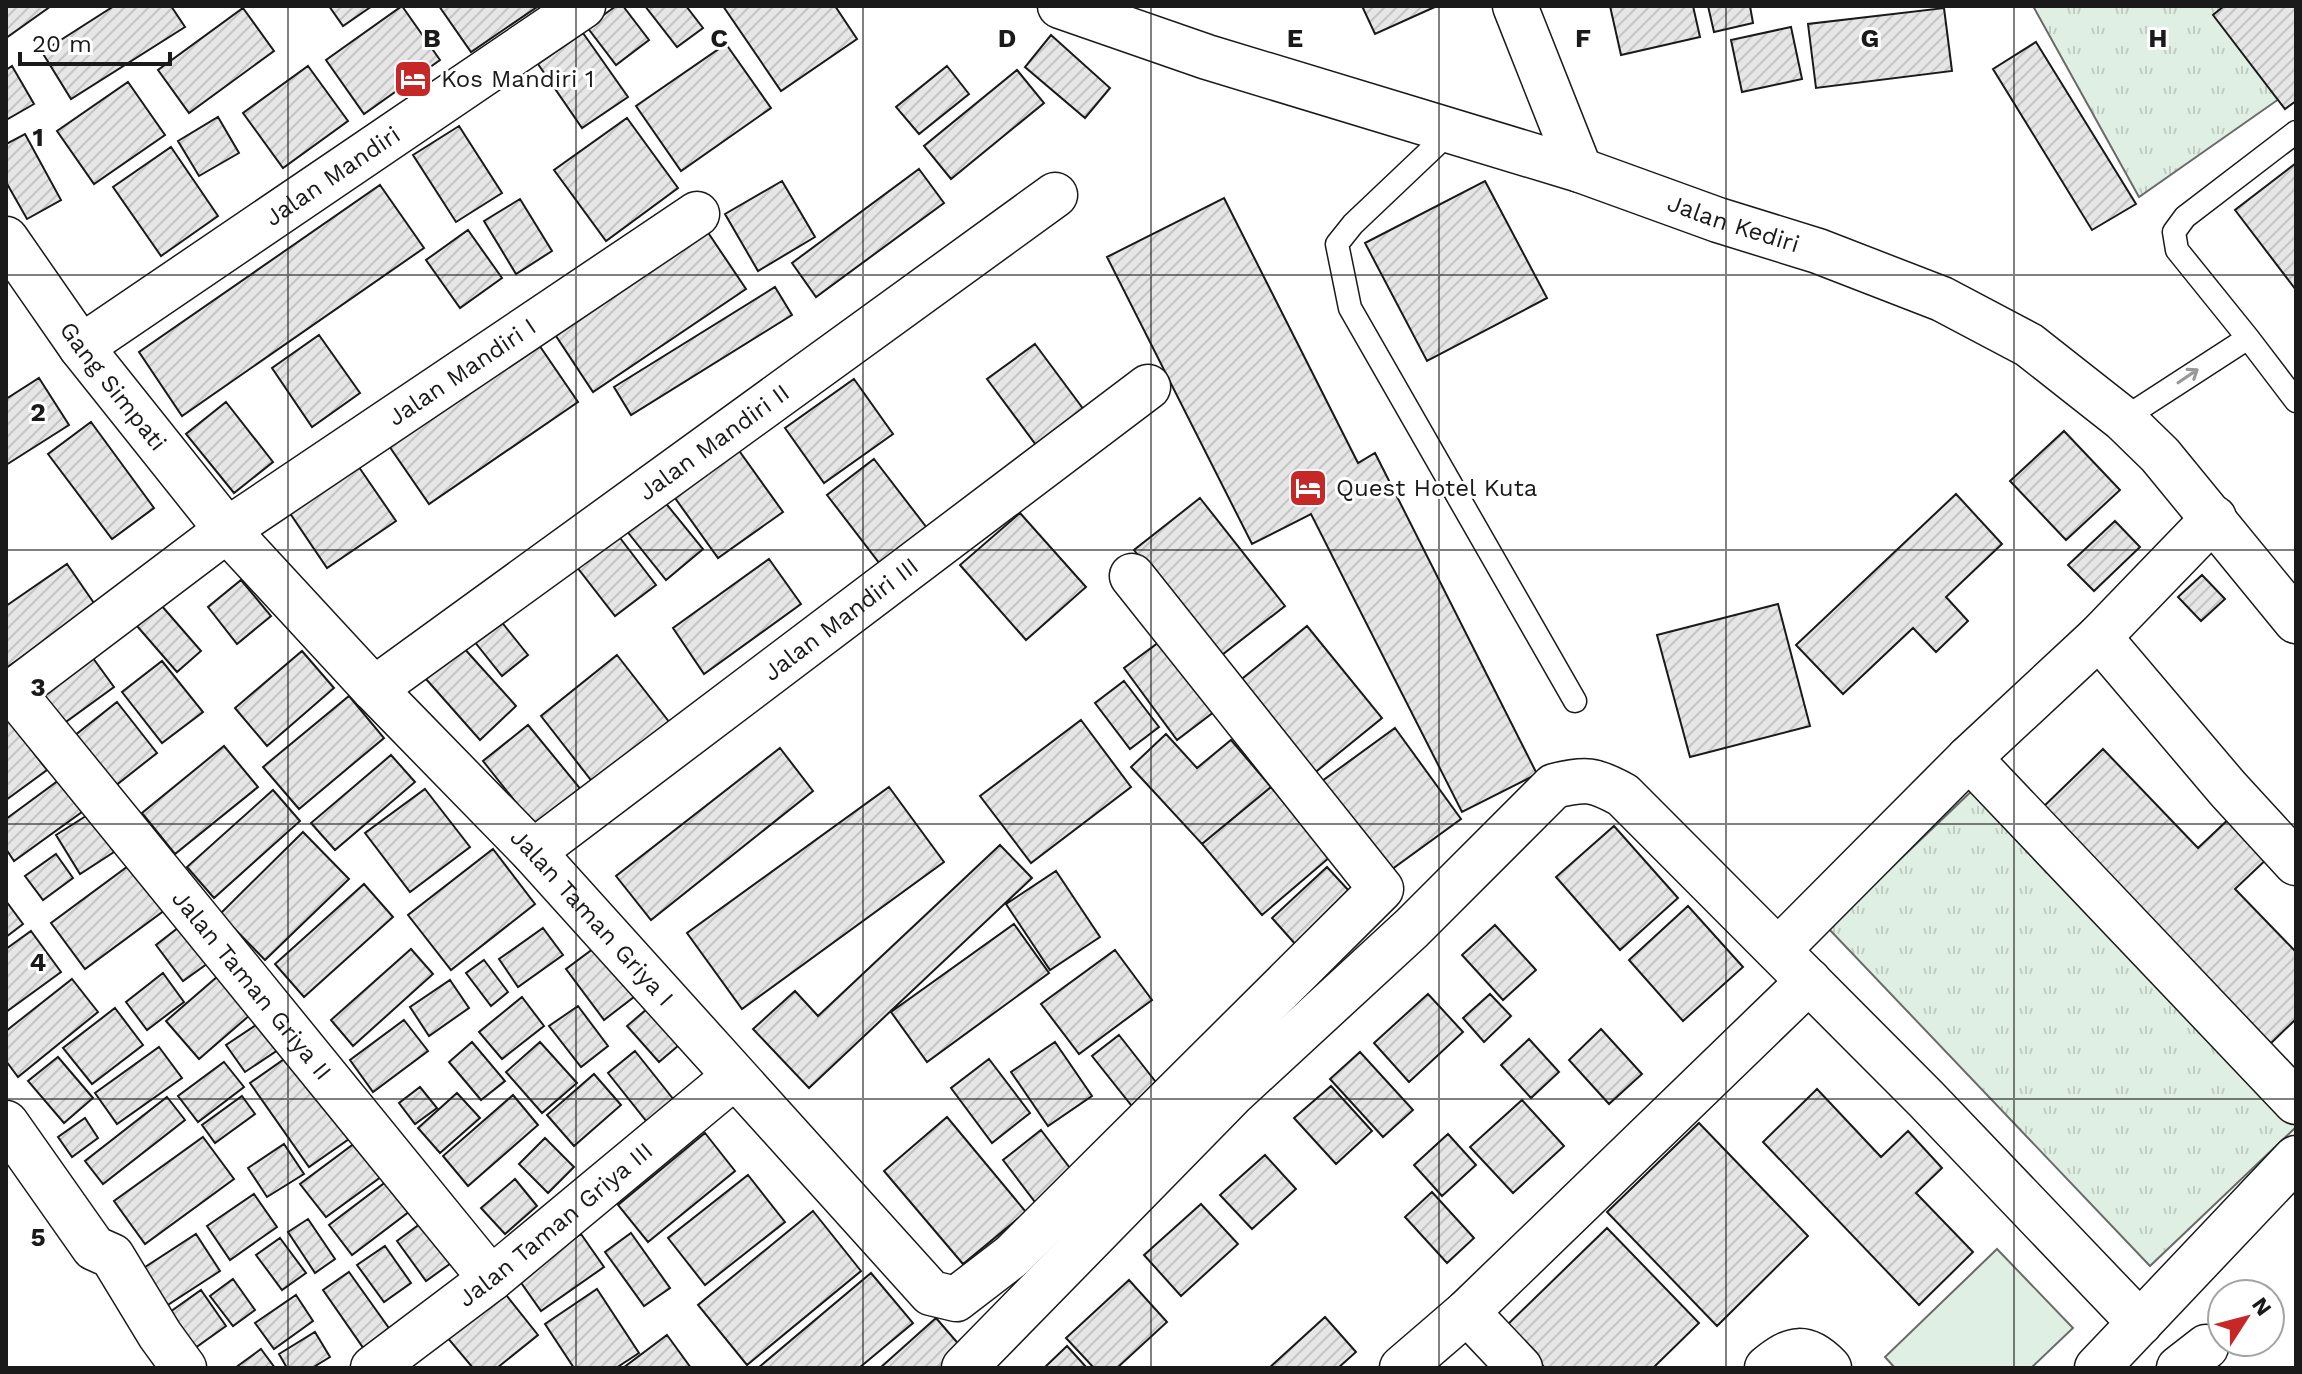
<svg xmlns="http://www.w3.org/2000/svg" width="2302" height="1374" font-family="'Work Sans',sans-serif">
<defs>
<pattern id="grass-tufts" width="24" height="20" patternUnits="userSpaceOnUse" patternTransform="scale(2)"><rect width="24" height="20" fill="#e0efe3"/><path d="M3 7l-1-3M5 7V3M7 7l1-3M15 17l-1-3M17 17v-4M19 17l1-3" fill="none" stroke="#c0ccc2"/></pattern>
<pattern id="building-hatch" width="6" height="6" patternUnits="userSpaceOnUse" patternTransform="scale(2)"><rect width="6" height="6" fill="#e6e6e6"/><path d="M-1 1l2-2M0 6l6-6M5 7l2-2" fill="none" stroke="#c5c5c5"/></pattern>
</defs>
<rect width="100%" height="100%" fill="#fff"/>
<path fill="url(#grass-tufts)" stroke="#6a6a6a" stroke-width="2" d="M2033,6h263v81l-157,110z
M1978,785l318,335v7l-146,139 -322,-338z"/>
<path fill="#e0efe3" stroke="#6a6a6a" stroke-width="2" d="M1997,1249l76,79 -42,40h-136l-10,-11z"/>
<path fill="url(#building-hatch)" stroke="#1a1a1a" stroke-width="2" d="M6,6h45l-45,32z
M114,6h57l14,21 -114,72 -29,-47z
M329,6h43l-29,20z
M402,6l38,54 -76,54 -38,-54z
M439,6h97l1,1 -66,45z
M616,6h7l26,34 -33,25 -29,-38z
M645,6h41l17,22 -26,19z
M723,6h112l22,33 -76,52z
M1362,6h75l-62,28z
M1610,6h83l7,31 -79,18z
M1708,6h42l3,17 -39,9z
M2224,6h72v95l-11,8 -72,-94z
M243,8l31,43 -85,62 -31,-43z
M1944,8l8,63 -136,17 -8,-64z
M1791,27l11,52 -60,13 -11,-52z
M583,33l45,64 -46,31 -44,-64z
M1051,35l59,53 -25,30 -60,-51z
M2036,42l100,162 -44,26 -99,-161z
M726,44l45,64 -90,63 -45,-65z
M12,66l22,38 -28,16v-50z
M308,66l40,55 -65,47 -40,-55z
M947,66l22,28 -50,40 -23,-27z
M1017,70l27,33 -93,76 -27,-33z
M128,82l37,53 -71,49 -37,-53z
M218,117l21,36 -40,23 -21,-35z
M627,118l51,70 -72,53 -52,-71z
M459,126l43,67 -46,29 -43,-67z
M25,134l36,66 -34,19 -21,-37v-38z
M171,147l47,69 -57,40 -48,-69z
M2296,163v127l-61,-80z
M919,169l25,34 -128,94 -24,-34z
M782,181l33,56 -57,34 -33,-57z
M1485,181l62,117 -120,63 -62,-118z
M380,185l44,63 -242,168 -43,-64z
M1224,198l134,265 17,-10 162,321 -75,38 -151,-298 -59,30 -145,-287z
M520,199l32,52 -36,23 -32,-53z
M468,230l34,48 -42,30 -34,-48z
M707,231l39,58 -153,103 -39,-59z
M775,287l17,28 -161,100 -17,-28z
M319,335l41,58 -48,34 -40,-59z
M537,342l41,60 -149,102 -42,-61z
M1035,344l52,70 -48,35 -52,-70z
M39,378l30,47 -63,40v-66z
M854,379l39,55 -69,49 -39,-55z
M226,402l47,60 -39,31 -48,-59z
M91,422l63,86 -42,31 -64,-85z
M2064,431l56,59 -54,50 -56,-59z
M735,445l48,67 -65,46 -48,-67z
M352,457l44,64 -69,47 -44,-65z
M874,459l53,69 -47,36 -53,-69z
M1956,494l46,50 -56,53 22,24 -32,31 -23,-24 -70,66 -47,-49z
M659,495l44,54 -37,31 -44,-55z
M1200,498l85,108 -67,52 -84,-108z
M1020,513l66,74 -60,53 -66,-75z
M2115,521l25,26 -46,44 -26,-26z
M614,530l42,55 -41,31 -42,-54z
M769,559l32,45 -97,70 -31,-46z
M67,564l29,42 -90,62v-62z
M2202,575l23,24 -24,22 -23,-24z
M241,580l30,36 -34,28 -29,-37z
M1778,604l32,122 -120,31 -33,-122z
M161,605l40,46 -24,21 -40,-46z
M500,620l28,35 -26,21 -28,-35z
M1307,626l75,92 -75,61 -75,-92z
M1170,634l53,71 -46,35 -53,-72z
M462,646l54,60 -36,34 -54,-61z
M302,651l32,37 -67,58 -32,-38z
M90,654l24,33 -51,37 -24,-33z
M617,655l53,68 -76,61 -53,-68z
M162,661l41,51 -41,31 -40,-51z
M1124,681l35,46 -29,22 -35,-46z
M349,696l35,42 -85,71 -36,-42z
M117,702l40,51 -47,37 -41,-50z
M6,717l41,53 -41,30z
M1081,720l50,67 -100,76 -51,-67z
M528,725l55,67 -46,37 -54,-68z
M1395,728l66,91 -84,61 -66,-91z
M1166,734l31,34 34,-28 40,47 -69,57 -71,-77z
M224,746l34,41 -83,67 -33,-41z
M780,748l33,43 -162,129 -35,-44z
M2103,749l95,99 35,-33 38,40 -36,34 61,63v67l-29,28 -227,-237z
M391,755l24,27 -80,68 -24,-27z
M70,772l23,32 -79,57 -8,-12v-30z
M889,787l55,75 -202,147 -55,-76z
M1271,787l59,70 -68,58 -60,-71z
M425,789l45,58 -60,45 -45,-59z
M273,790l27,31 -86,77 -27,-31z
M89,814l25,38 -34,22 -24,-39z
M1614,826l64,72 -58,52 -64,-73z
M303,832l46,47 -84,81 -45,-46z
M1000,845l32,33 -223,210 -56,-59 42,-38 23,25z
M493,849l42,55 -84,66 -43,-55z
M56,854l17,24 -30,22 -18,-24z
M135,861l34,46 -84,62 -34,-46z
M1327,867l34,37 -56,51 -33,-37z
M1056,871l44,66 -50,33 -44,-66z
M364,884l29,33 -89,80 -29,-33z
M6,901l17,23 -17,13z
M1688,906l55,61 -60,54 -54,-61z
M183,924l28,37 -28,20 -27,-36z
M1014,924l35,49 -122,89 -36,-50z
M1495,925l41,45 -33,30 -41,-45z
M543,928l20,27 -45,32 -19,-28z
M31,931l30,41 -55,40v-63z
M605,940l38,50 -39,30 -38,-51z
M411,949l22,25 -80,72 -22,-26z
M1115,950l37,50 -73,54 -38,-50z
M484,960l24,32 -17,14 -25,-33z
M225,970l33,38 -59,51 -33,-38z
M163,973l21,29 -37,28 -21,-28z
M72,979l26,33 -80,65 -12,-16v-30z
M450,980l19,28 -40,28 -19,-29z
M1428,994l35,38 -54,50 -35,-39z
M1490,994l21,22 -27,26 -21,-24z
M522,997l22,29 -42,33 -23,-27z
M654,1003l31,37 -26,22 -32,-36z
M578,1006l30,40 -27,21 -32,-41z
M115,1008l28,37 -51,39 -29,-36z
M265,1019l19,27 -39,26 -19,-27z
M404,1020l24,31 -55,41 -23,-32z
M1601,1029l41,45 -33,30 -40,-44z
M1119,1035l47,60 -27,20 -47,-59z
M1529,1039l30,33 -28,26 -30,-33z
M472,1042l33,39 -24,19 -32,-38z
M540,1042l37,41 -35,30 -36,-41z
M1055,1042l37,54 -44,30 -37,-54z
M159,1047l23,31 -65,46 -22,-31z
M300,1048l59,84 -50,35 -59,-84z
M635,1051l43,54 -27,22 -43,-54z
M1360,1052l53,58 -30,27 -53,-58z
M58,1057l35,41 -29,25 -36,-42z
M989,1059l41,54 -38,30 -41,-55z
M224,1062l20,25 -46,35 -20,-26z
M594,1074l27,31 -47,41 -27,-31z
M1331,1086l41,45 -36,33 -42,-46z
M420,1087l17,21 -22,16 -16,-21z
M1817,1089l64,68 27,-26 34,37 -26,25 57,59 -54,53 -156,-163z
M457,1093l23,25 -40,35 -22,-25z
M513,1095l25,30 -70,61 -25,-30z
M242,1096l13,18 -40,29 -13,-18z
M167,1097l18,23 -82,64 -18,-23z
M1522,1100l42,46 -51,47 -43,-46z
M947,1117l79,95 -63,52 -79,-93z
M85,1118l13,20 -26,19 -14,-20z
M1699,1123l109,113 -91,90 -110,-114z
M1041,1130l35,46 -38,30 -35,-46z
M705,1133l30,38 -87,71 -30,-37z
M1448,1134l28,31 -34,31 -28,-31z
M203,1137l31,42 -89,65 -31,-43z
M363,1137l26,34 -63,46 -26,-33z
M545,1138l29,29 -26,26 -29,-29z
M284,1144l20,30 -37,23 -19,-29z
M1265,1155l31,34 -44,40 -32,-34z
M748,1175l37,47 -80,63 -37,-47z
M391,1178l23,30 -62,47 -23,-30z
M515,1179l22,27 -32,28 -24,-26z
M1432,1192l42,46 -27,25 -42,-46z
M254,1194l23,33 -47,33 -23,-34z
M1201,1204l37,40 -57,52 -37,-41z
M813,1211l48,60 -114,94 -49,-60z
M432,1215l29,41 -35,25 -29,-40z
M308,1219l27,40 -20,14 -27,-41z
M1607,1228l92,95 -46,45h-108l-40,-41z
M631,1233l39,55 -26,18 -39,-54z
M196,1234l24,37 -57,37 -24,-37z
M581,1234l23,33 -63,44 -24,-34z
M280,1238l26,35 -24,17 -26,-35z
M385,1246l26,37 -27,19 -27,-37z
M349,1272l42,59 -27,18 -41,-59z
M871,1273l42,50 -54,45h-101z
M233,1279l22,31 -22,16 -23,-30z
M1129,1280l38,42 -50,46h-23l-28,-30z
M597,1289l42,64 -23,15h-42l-29,-44z
M201,1290l25,36 -38,27 -25,-36z
M503,1291l35,44 -41,33h-24l-27,-32z
M296,1295l17,26 -39,28 -19,-26z
M1325,1317l31,35 -18,16h-69z
M936,1318l26,30 -22,20h-60z
M315,1332l15,25 -18,11h-25l-8,-14z
M667,1335l24,33h-68z
M1067,1346l20,22h-43z
M261,1349l14,19h-40z"/>
<g fill="none" stroke-linecap="round" stroke-linejoin="round">
<defs>
<path id="service" d="M1451,131l-98,93 -16,20 13,64 225,393
M2248,338l-71,-88 -3,-18 11,-15 111,-85
M2123,419l125,-81 48,63"/>
<g id="minor">
<path d="M1515,6l65,164"/>
<path id="s1" d="M6,239l75,108 146,183 147,159 159,163 398,441 25,6 56,-43 369,-367 -249,-313"/>
<path id="s2" d="M81,347l502,-341"/>
<path d="M2099,637l129,152 68,74"/>
<path id="s3" d="M374,689l681,-494"/>
<path id="s4" d="M13,692l478,587"/>
<path id="s5" d="M6,697l221,-167 470,-316"/>
<path d="M1969,758l327,344"/>
<path id="s6" d="M533,852l615,-465"/>
<path d="M1778,950l191,-192 130,-121 115,-119"/>
<path d="M6,1123l88,125 18,8 48,79 24,33"/>
<path d="M1467,1312l53,56"/>
<path id="s7" d="M373,1368l118,-89 243,-202"/>
<path d="M964,1368l268,-274 180,-166 142,-142c32,-8 40,-7 69,9l303,304 214,224"/>
<path d="M1402,1368l65,-56 342,-331"/>
<path d="M1767,1368c25,-21 39,-24 62,0"/>
<path d="M2097,1368l199,-210"/>
<path d="M2179,1368l27,-21"/>
</g>
<g id="secondary">
<path id="s8" d="M1060,6l147,51 373,113 138,50 100,31 124,48 87,46 94,74 37,36 136,166"/>
</g>
</defs>
<use href="#service" stroke="#1a1a1a" stroke-width="25"/>
<use href="#minor" stroke="#1a1a1a" stroke-width="47"/>
<use href="#secondary" stroke="#1a1a1a" stroke-width="47"/>
<use href="#service" stroke="#fff" stroke-width="22"/>
<use href="#minor" stroke="#fff" stroke-width="44"/>
<use href="#secondary" stroke="#fff" stroke-width="44"/>
</g>
<defs><path id="oneway-shaft" d="M-6 0H5M1.5-3L5.5 0L1.5 3" fill="none" stroke-width="1.6" stroke-linecap="round" stroke-linejoin="round" transform="scale(2)"/></defs>
<use stroke="#989898" href="#oneway-shaft" transform="translate(2188 376) rotate(-34)"/>
<path fill="none" stroke="#1a1a1a" stroke-width="2" stroke-opacity="0.55" d="M288,6v1362M576,6v1362M863,6v1362M1151,6v1362M1439,6v1362M1726,6v1362M2014,6v1362M6,275h2290M6,550h2290M6,824h2290M6,1099h2290"/>
<defs>
<symbol id="hotel-square" viewBox="-11 -11 22 22"><rect x="-9" y="-9" width="18" height="18" rx="4" fill="#c62828" stroke="#fff"/><path d="M-6-4.5h1.5V1H6V5H4.5V3h-9V5H-6ZM-4 0a1.8 1.8 0 1 1 3.6 0ZM.5 0V-2.5h3Q6-2.5 6 0Z" fill="#fff"/></symbol>
</defs>
<g fill-rule="evenodd">
<use href="#hotel-square" x="391" y="57" width="44" height="44"/>
<use href="#hotel-square" x="1286" y="466" width="44" height="44"/>
</g>
<g text-anchor="middle" stroke-width="6" stroke-linejoin="round" paint-order="stroke">
<g font-size="24" fill="#1a1a1a" stroke="#fff" text-anchor="start">
<text x="441" y="87">Kos Mandiri 1</text>
<text x="1336" y="496">Quest Hotel Kuta</text>
</g>
<g font-size="24" fill="#1a1a1a" stroke="#fff">
<text dy="8" stroke="none"><textPath href="#s2" startOffset="304">Jalan Mandiri</textPath></text>
<text dy="8" stroke="none"><textPath href="#s8" startOffset="708">Jalan Kediri</textPath></text>
<text dy="8" stroke="none"><textPath href="#s5" startOffset="560">Jalan Mandiri I</textPath></text>
<text dy="8" stroke="none"><textPath href="#s1" startOffset="182">Gang Simpati</textPath></text>
<text dy="8" stroke="none"><textPath href="#s3" startOffset="420">Jalan Mandiri II</textPath></text>
<text dy="8" stroke="none"><textPath href="#s6" startOffset="386">Jalan Mandiri III</textPath></text>
<text dy="8" stroke="none"><textPath href="#s1" startOffset="898">Jalan Taman Griya I</textPath></text>
<text dy="8" stroke="none"><textPath href="#s4" startOffset="378">Jalan Taman Griya II</textPath></text>
<text dy="8" stroke="none"><textPath href="#s7" startOffset="232">Jalan Taman Griya III</textPath></text>
</g>
</g>
<g font-size="26" text-anchor="middle" font-weight="bold" fill="#1a1a1a" stroke="#fff" stroke-width="6" stroke-linejoin="round" paint-order="stroke">
<text x="432" y="47">B</text>
<text x="719" y="47">C</text>
<text x="1007" y="47">D</text>
<text x="1295" y="47">E</text>
<text x="1583" y="47">F</text>
<text x="1870" y="47">G</text>
<text x="2158" y="47">H</text>
<text x="38" y="146">1</text>
<text x="38" y="421">2</text>
<text x="38" y="696">3</text>
<text x="38" y="971">4</text>
<text x="38" y="1246">5</text>
</g>
<rect width="2302" height="1374" fill="none" stroke="#1a1a1a" stroke-width="16"/>
<g transform="translate(2246 1318) rotate(54)"><circle r="38" fill="#ffffff" stroke="#a3a3a3" stroke-width="2"/>
<path d="M0-6L14 30L0 20L-14 30Z" fill="#c62828"/>
<text y="-12" font-size="22" font-weight="bold" text-anchor="middle" fill="#1a1a1a">N</text>
</g>
<path d="M20 52v12h150v-12" fill="none" stroke="#1a1a1a" stroke-width="4"/>
<text x="32" y="52" font-size="24" fill="#1a1a1a" stroke="#ffffff" stroke-width="6" paint-order="stroke">20 m</text>
</svg>
